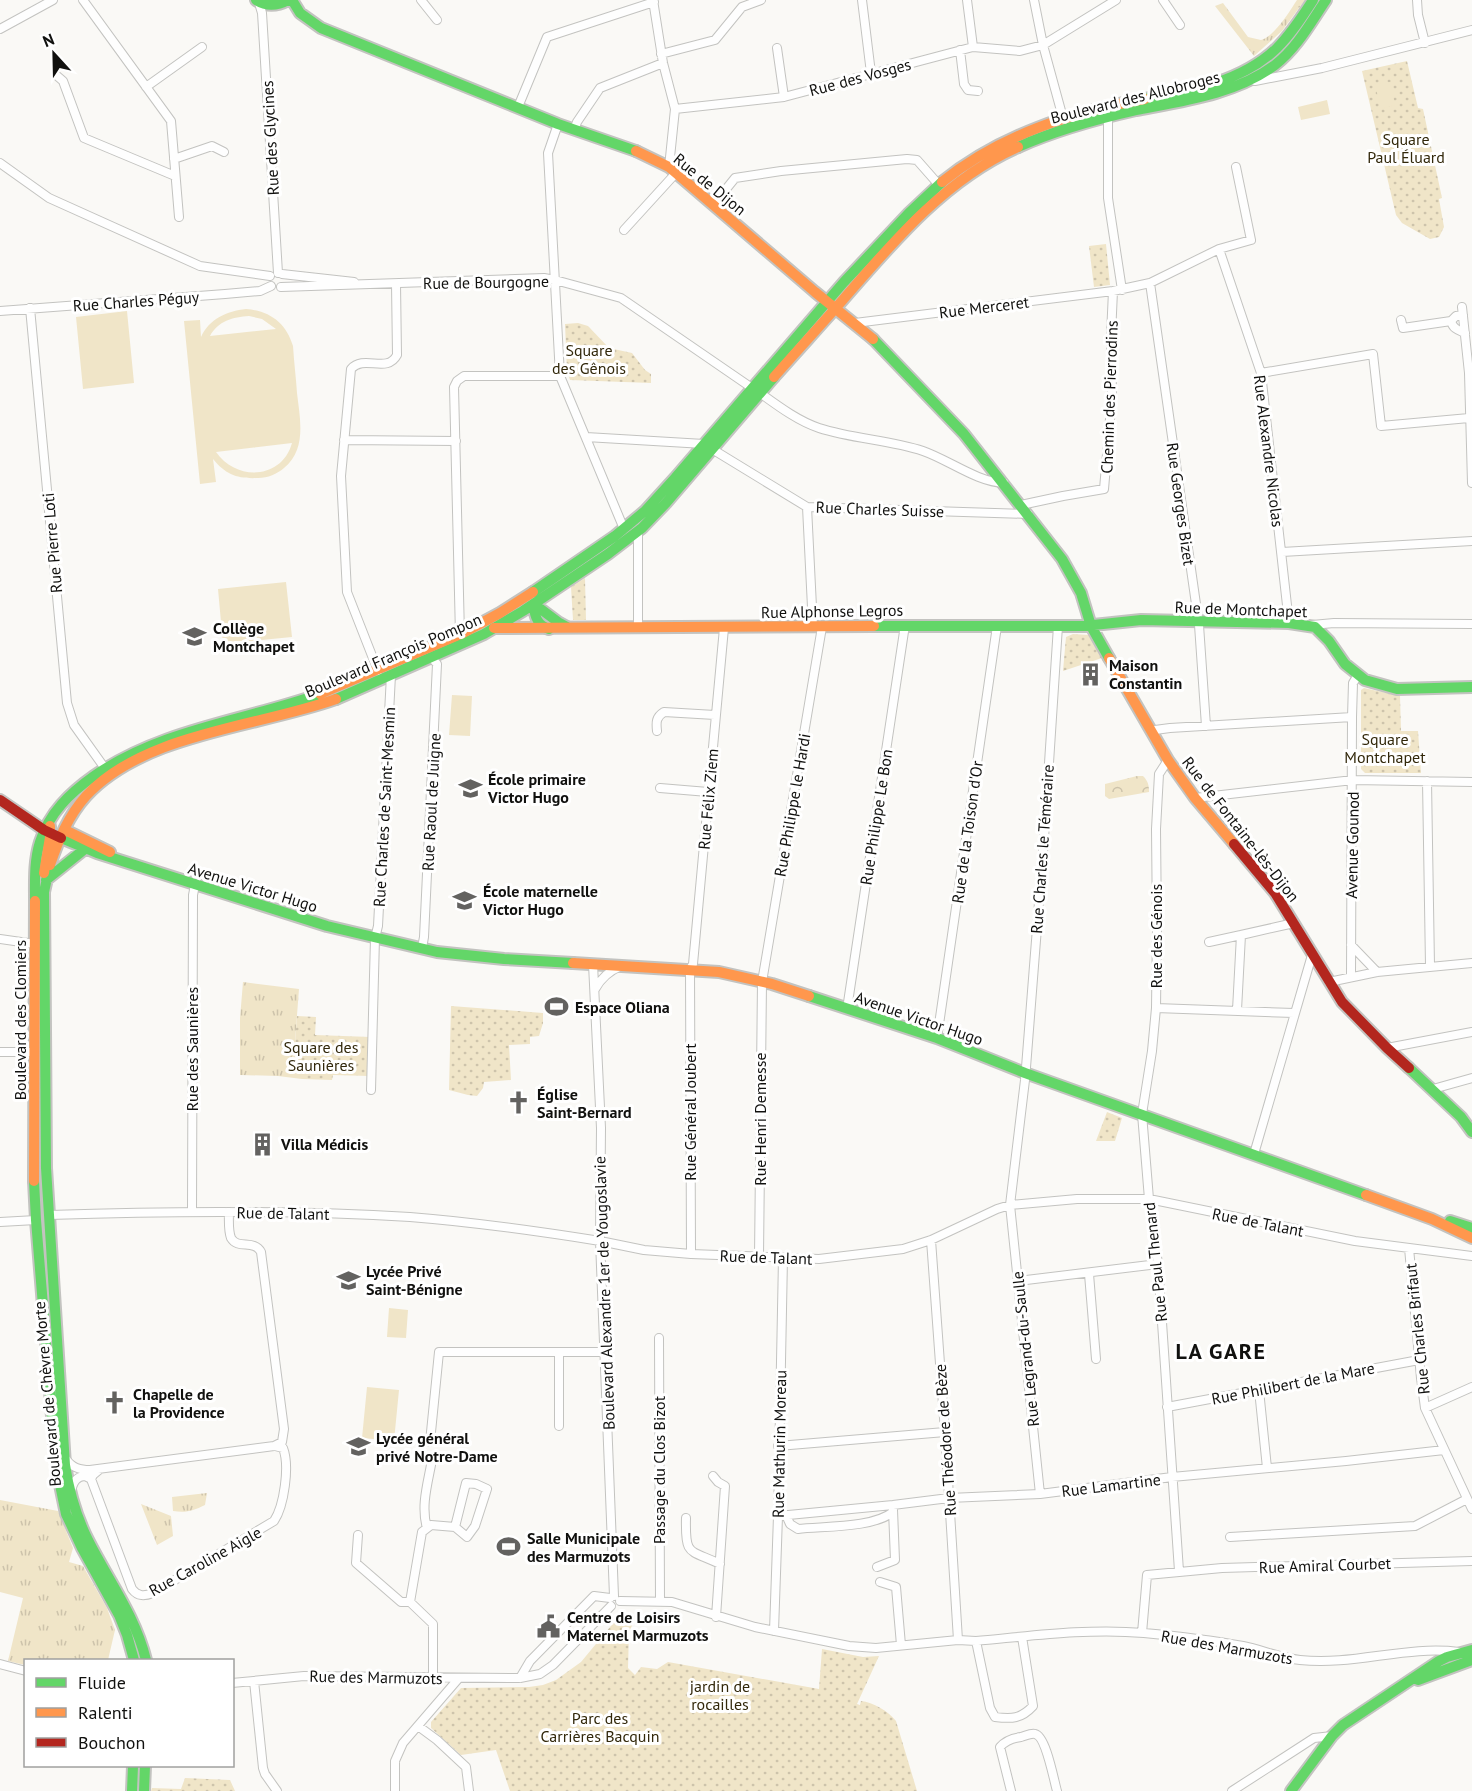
<svg xmlns="http://www.w3.org/2000/svg" width="1472" height="1791" font-family="'PT Sans',sans-serif">
<defs>
<pattern id="grass-tufts" width="24" height="20" patternUnits="userSpaceOnUse" patternTransform="scale(1.5)"><rect width="24" height="20" fill="#f0e5c8"/><path d="M3 7l-1-3M5 7V3M7 7l1-3M15 17l-1-3M17 17v-4M19 17l1-3" fill="none" stroke="#cdc3ab"/></pattern>
<pattern id="forest-crowns" width="20" height="18" patternUnits="userSpaceOnUse" patternTransform="scale(1.5)"><rect width="20" height="18" fill="#f0e5c8"/><path d="M2 6a3 3 0 1 1 6 0M12 15a3 3 0 1 1 6 0" fill="none" stroke="#cdc3ab"/></pattern>
<pattern id="park-dots" width="8" height="8" patternUnits="userSpaceOnUse" patternTransform="scale(1.5)"><rect width="8" height="8" fill="#f0e5c8"/><path d="M2 2h.1M6 6h.1" fill="none" stroke="#cdc3ab" stroke-width="1.8" stroke-linecap="round"/></pattern>
</defs>
<rect width="100%" height="100%" fill="#faf9f6"/>
<path fill="url(#grass-tufts)" d="M1297,0h8l-23,31 -28,25 -39,-50 8,-3 25,34 13,3c14,-4 28,-28 36,-40z
M243,982l56,7 -6,79 9,2v9l-24,-3 -38,-1v-57z
M207,1493l-2,12c-12,6 -19,8 -32,6l-1,-14z
M0,1500l58,11 15,37 -4,14 14,4 24,42 8,22 -7,30h-82l-1,5 -17,-4 15,-63 -23,-6z
M141,1504l30,12 2,20 -16,9z"/>
<path fill="url(#forest-crowns)" d="M1137,776h6c5,5 6,9 6,16l-40,7 -4,-3v-12z"/>
<path fill="url(#park-dots)" d="M1407,61l11,47 5,1 19,89 -3,1 5,28 -5,10 -9,2 -28,-16 -6,-8 -34,-144z
M1106,244l4,41 -16,2 -5,-41z
M578,323l10,3 21,22 23,5 13,17 6,4v9l-81,-3 -3,-9 -2,-47z
M585,578l1,42h-13l-2,-33z
M1073,634l16,1 13,23 -39,13 3,-34z
M1364,688l36,8 1,35h17l3,42h-56l-4,-4v-79z
M451,1006l92,7v10l-4,13 -9,1v7l-21,1 2,35 -27,2 -1,6 -6,8 -9,-1 -19,-5z
M297,1016l19,1 -1,18 56,2 -2,39 -36,-1 -1,5 -30,-1v-9l-9,-1z
M1107,1112l15,6 -7,23h-19z
M637,1615l-8,17 -1,36 7,7 6,-8 16,2 11,-7 151,27 3,-40 41,8 16,-1 -22,48 3,1 1,-4c12,1 27,10 35,20l21,70h-407l-14,-41 -35,5 -30,-27v-6l30,-34 68,-1 14,-2 13,-5 25,-18 34,-41 7,-3z
M185,1778l45,2 5,11h-84l1,-3 29,1z"/>
<path fill="#f0e5c8" fill-rule="evenodd" d="M1390,82l5,23 -14,4 -6,-24z
M1327,100l3,14 -29,6 -3,-13z
M246,309c24,2 40,14 47,37 1,16 3,32 4,47 3,26 10,56 -13,75 -7,6 -16,10 -26,10 -20,1 -32,-3 -45,-19l3,23 -16,2 -16,-163 16,-1 1,17c8,-18 26,-26 45,-28zM249,316l13,3 14,10 -66,7c8,-15 23,-19 39,-20zM292,443c-10,36 -55,39 -76,9z
M127,311l7,72 -51,6 -7,-72z
M286,582l6,55 -69,7 -5,-55z
M452,695l20,1 -2,40 -21,-1z
M389,1308l19,2 -2,28 -19,-1z
M367,1387l32,3 -5,51 -32,-3z"/>
<g fill="none" stroke-linecap="round" stroke-linejoin="round">
<defs>
<path id="street" d="M83,0l88,121 8,96
M421,0l16,20
M653,0l10,63 12,46 -6,58
M862,0l9,73
M967,0l6,47
M1034,0l9,45 20,73
M1163,0l17,25
M1417,0l1,15 7,28
M259,3l3,10 16,260
M0,29l53,-29
M777,48l7,49
M960,50l4,34 4,6 10,1
M661,54l54,-14 27,-33 19,-7
M56,75l7,6 21,57 91,38
M1255,81l67,-13 150,-38
M146,87l56,-40
M518,107l29,-70 107,-35
M675,109l109,-12 189,-50 47,4 23,-6 73,-45
M1108,116v82l14,92
M558,124l-10,29 12,223 64,153
M574,130l3,-8 23,-34 63,-25
M174,159l38,-13 12,6
M0,163l49,35 151,68 70,10
M714,204l21,-26 46,-7 126,-12 10,1 22,25
M624,230l52,-57
M1219,249l42,124 28,250
M282,274l72,8
M1150,283l49,342 7,101
M281,287l263,-9 11,2 66,18 131,90
M1462,307l7,66 3,110
M30,308l37,395 7,22 30,42
M0,311l225,-17 35,-3 11,-5
M1401,320l2,8 48,-7 5,-5 7,-1
M1451,321c2,8 7,9 14,12
M855,323l258,-32 37,-8 69,-34 32,-9 -15,-73
M1261,373l112,-19 8,72 88,-8
M760,393c18,13 38,28 59,35 34,11 71,12 104,23 26,9 54,31 81,32
M586,437l118,7
M344,440l112,1
M712,449l95,58 221,7
M1021,505l42,-9 41,-7 8,-93 -1,-61 2,-44
M807,507l6,120
M638,531v97
M1282,552l190,-11
M1312,625l22,-2 138,1
M460,635l-6,-248 3,-6 7,-5h96
M378,671l-31,-79 -6,-116 10,-107c13,-15 36,5 46,-14l-1,-71
M657,731c-1,-9 -1,-14 7,-19l51,3
M1152,732l3,-2 15,-2 182,-11
M1168,760l-9,14 -3,55 1,101 -1,78 -4,43 -10,63 7,85 9,65 21,307
M1427,781l3,185
M660,788l48,4
M1195,798l158,-18 119,2
M0,939l35,5
M1209,942l32,-7
M1351,945l26,27
M422,948l2,-11 13,-273 -6,-7
M593,964l8,164 -1,113 14,355
M1351,977l1,-260 1,-34 5,-8
M1329,982l48,-10 95,-9
M595,989c6,-11 14,-18 26,-23
M1156,1008l138,5
M847,1009l58,-384
M1237,1010l4,-75 53,-12
M937,1038l60,-412
M1387,1048l85,-16
M0,1052h34
M1433,1089l39,-11
M371,1090l4,-152 3,-12 13,-251
M1254,1154l58,-199
M192,1212l1,-317 2,-10
M49,1215c120,-4 241,-5 361,2 64,5 127,14 190,24l44,9 47,4 128,5 84,-10 28,-9 66,-31 13,-4 67,-6h72l206,42 117,15
M0,1222l36,-2
M931,1240l14,192 13,208
M1409,1248l12,130 4,30 47,101
M691,1254l-1,-285 3,-5 31,-336
M759,1256l3,-274 60,-355
M1089,1274l7,85
M1018,1281l140,-17
M659,1338l1,263
M1259,1390l8,78
M1167,1407l252,-47
M1425,1408l47,-21
M559,1426v-74h47
M430,1442l9,-90h120
M778,1446l167,-14
M66,1459c6,9 14,11 24,11l184,-24 8,-4 2,-13 -23,-177c-7,-13 -23,-2 -30,-14 -3,-8 -2,-18 -2,-26
M99,1470l-6,5 -2,4 41,110c6,8 13,7 21,4l121,-72c10,-15 16,-55 9,-73l-8,-2
M713,1476l5,6 7,4 -9,131
M71,1491c2,-8 5,-15 14,-15l6,3
M1040,1494l-30,-289 15,-125 19,-241 14,-213
M786,1515l4,9 8,5c26,-3 75,-1 95,-17
M778,1516l115,-11 56,-7 91,-4 132,-17 174,-16 98,-11
M686,1518c-1,39 3,31 34,46
M427,1528c-6,-21 0,-42 4,-63
M358,1535l-2,28 45,39h9
M1230,1537l185,-11 52,-27
M877,1567l18,-7 -2,-50
M880,1582l16,5 5,58
M620,1601l52,1 83,25 94,19 27,2 82,-8 18,1c55,-5 112,-13 168,-8 32,3 66,7 99,13 19,4 38,12 57,14 54,6 106,-15 159,-8
M774,1631l4,-115 5,-258
M1142,1633l5,-58 75,-7 250,-7
M976,1641l14,67 5,9c17,2 26,2 38,-11l-11,-69
M0,1664l26,7
M433,1678v-54l-23,-22 12,-70 9,-7 24,2 11,-44 10,1 11,5 -12,37 -8,11 -12,-10
M520,1678l10,-17 64,-65 16,2
M254,1681l9,87 2,6 12,17
M232,1683l72,-7 216,2 20,-4 13,-9 58,-59
M418,1726l19,14 29,27 3,24
M395,1791v-30l8,-18 56,-65
M1011,1791l-11,-44c6,-7 13,-9 21,-10 4,-1 10,-4 14,-3 11,2 19,47 22,57
M1232,1791l82,-53 18,-2"/>
<path id="fast" d="M256,0c11,7 21,6 32,0
M292,0l8,13 21,15 237,96 78,27
M1145,99c46,-8 97,-17 132,-51 14,-14 25,-31 36,-48
M1018,147c38,-17 78,-28 118,-37 47,-9 100,-16 139,-45 22,-17 36,-43 51,-65
M873,339l91,95 98,125 19,34 10,33 18,32
M533,592l82,-56 30,-25 30,-33 169,-196 65,-69 33,-31
M534,604l24,18 9,5
M534,604c0,12 3,21 15,25
M874,626h210l57,-6 148,3 26,4 14,14 16,23 20,16 32,9 75,-2
M336,699l148,-65 39,-23 85,-57 34,-26 24,-25 108,-126
M61,838l36,15 230,73 110,26 67,7 69,4
M50,865l-6,27 2,276 19,297c4,26 11,51 23,75 20,40 47,75 58,120
M46,880l40,-32
M35,901c0,-20 -1,-40 5,-59 9,-29 30,-49 54,-66 68,-47 150,-55 226,-82
M809,996l128,42 88,35 341,122
M1409,1068l52,49 11,15
M34,1181l2,39 20,245 10,49 16,34 37,67 8,20 7,25
M1450,1221l22,7
M1418,1680l54,-20
M132,1791l1,-25
M144,1791l1,-25
M1291,1791l41,-55 11,-11 96,-64 8,-4 25,-7"/>
<path id="slow" d="M636,151l33,16 146,125 58,47
M942,182c58,-47 130,-70 203,-83
M774,377c22,-25 45,-50 67,-75 51,-59 104,-123 177,-155
M494,628l380,-2
M1109,658l59,102 27,38 39,46
M320,694l141,-60 39,-21 33,-21
M65,830l45,22
M50,865c8,-24 18,-49 36,-69 58,-63 172,-69 250,-97
M44,873l6,-36v-11
M573,963l146,9 53,12 37,12
M34,1181l1,-280
M1366,1195l66,24 40,19"/>
<path id="jam" d="M0,800l44,30 17,8
M1234,844l41,49 67,109 45,46 22,20"/>
</defs>
<use href="#street" stroke="#c3c3c0" stroke-width="10"/>
<use href="#fast" stroke="#c3c3c0" stroke-width="14"/>
<use href="#slow" stroke="#c3c3c0" stroke-width="14"/>
<use href="#jam" stroke="#c3c3c0" stroke-width="14"/>
<use href="#street" stroke="#fefefe" stroke-width="8"/>
<use href="#fast" stroke="#63d668" stroke-width="10"/>
<use href="#slow" stroke="#ff974d" stroke-width="10"/>
<use href="#jam" stroke="#b3261e" stroke-width="10"/>
</g>
<defs>
<symbol id="school-bare" viewBox="-9 -9 18 18"><path d="M0-5L7-2L0 1L-7-2ZM-4 1L0 2.5L4 1V4Q0 6-4 4Z" fill="#636260" stroke="#fff" stroke-width="2.5" paint-order="stroke"/></symbol>
<symbol id="building-bare" viewBox="-9 -9 18 18"><path d="M-4-6H4V6H1V3H-1V6H-4ZM-2.5-4.3h1.7v1.8h-1.7ZM.8-4.3h1.7v1.8H.8ZM-2.5-1h1.7V.8h-1.7ZM.8-1h1.7V.8H.8Z" fill="#636260" stroke="#fff" stroke-width="2.5" paint-order="stroke"/></symbol>
<symbol id="stadium-bare" viewBox="-9 -9 18 18"><path d="M0-5a6.5 5 0 1 0 0 10a6.5 5 0 1 0 0-10ZM-3.5-1.8h7v3.6h-7Z" fill="#636260" stroke="#fff" stroke-width="2.5" paint-order="stroke"/></symbol>
<symbol id="church-bare" viewBox="-9 -9 18 18"><path d="M-1.2-6h2.4v3.5h3.3v2.4h-3.3V6h-2.4V-.1h-3.3v-2.4h3.3Z" fill="#636260" stroke="#fff" stroke-width="2.5" paint-order="stroke"/></symbol>
<symbol id="civic-bare" viewBox="-9 -9 18 18"><path d="M-.6-6.5H3V-4.5H.6V-3L4-1V1h2V6H-6V1h2V-1L-.6-3ZM-1.2 2.5V6h2.4V2.5Z" fill="#636260" stroke="#fff" stroke-width="2.5" paint-order="stroke"/></symbol>
</defs>
<g fill-rule="evenodd">
<use href="#school-bare" x="178" y="620" width="33" height="33"/>
<use href="#building-bare" x="1074" y="658" width="33" height="33"/>
<use href="#school-bare" x="454" y="772" width="33" height="33"/>
<use href="#school-bare" x="448" y="884" width="33" height="33"/>
<use href="#stadium-bare" x="540" y="990" width="33" height="33"/>
<use href="#church-bare" x="502" y="1086" width="33" height="33"/>
<use href="#building-bare" x="246" y="1128" width="33" height="33"/>
<use href="#school-bare" x="332" y="1264" width="33" height="33"/>
<use href="#church-bare" x="98" y="1386" width="33" height="33"/>
<use href="#school-bare" x="342" y="1430" width="33" height="33"/>
<use href="#stadium-bare" x="492" y="1530" width="33" height="33"/>
<use href="#civic-bare" x="532" y="1610" width="33" height="33"/>
</g>
<g text-anchor="middle" stroke-width="6" stroke-linejoin="round" paint-order="stroke">
<g font-size="16" fill="#11110f" stroke="#fff">
<text transform="translate(860 77) rotate(-15)" y="6">Rue des Vosges</text>
<text transform="translate(1135 97) rotate(-14)" y="6">Boulevard des Allobroges</text>
<text transform="translate(270 138) rotate(-93)" y="6">Rue des Glycines</text>
<text transform="translate(710 184) rotate(39)" y="6">Rue de Dijon</text>
<text transform="translate(486 282) rotate(-1)" y="6">Rue de Bourgogne</text>
<text transform="translate(136 301) rotate(-4)" y="6">Rue Charles Péguy</text>
<text transform="translate(984 307) rotate(-7)" y="6">Rue Merceret</text>
<text transform="translate(1109 397) rotate(-88)" y="6">Chemin des Pierrodins</text>
<text transform="translate(1269 451) rotate(83)" y="6">Rue Alexandre Nicolas</text>
<text transform="translate(1181 504) rotate(82)" y="6">Rue Georges Bizet</text>
<text transform="translate(880 509) rotate(2)" y="6">Rue Charles Suisse</text>
<text transform="translate(52 543) rotate(-95)" y="6">Rue Pierre Loti</text>
<text transform="translate(1241 609) rotate(2)" y="6">Rue de Montchapet</text>
<text transform="translate(832 611) rotate(-1)" y="6">Rue Alphonse Legros</text>
<text transform="translate(393 655) rotate(-23)" y="6">Boulevard François Pompon</text>
<text transform="translate(708 799) rotate(-85)" y="6">Rue Félix Ziem</text>
<text transform="translate(431 802) rotate(-87)" y="6">Rue Raoul de Juigne</text>
<text transform="translate(792 805) rotate(-80)" y="6">Rue Philippe le Hardi</text>
<text transform="translate(384 807) rotate(-87)" y="6">Rue Charles de Saint-Mesmin</text>
<text transform="translate(876 817) rotate(-81)" y="6">Rue Philippe Le Bon</text>
<text transform="translate(1241 829) rotate(52)" y="6">Rue de Fontaine-lès-Dijon</text>
<text transform="translate(967 832) rotate(-82)" y="6">Rue de la Toison d'Or</text>
<text transform="translate(1352 845) rotate(-89)" y="6">Avenue Gounod</text>
<text transform="translate(1042 849) rotate(-86)" y="6">Rue Charles le Téméraire</text>
<text transform="translate(253 887) rotate(17)" y="6">Avenue Victor Hugo</text>
<text transform="translate(1156 936) rotate(-90)" y="6">Rue des Génois</text>
<text transform="translate(919 1018) rotate(19)" y="6">Avenue Victor Hugo</text>
<text transform="translate(20 1020) rotate(-90)" y="6">Boulevard des Clomiers</text>
<text transform="translate(192 1049) rotate(-90)" y="6">Rue des Saunières</text>
<text transform="translate(690 1112) rotate(-90)" y="6">Rue Général Joubert</text>
<text transform="translate(760 1119) rotate(-90)" y="6">Rue Henri Demesse</text>
<text transform="translate(283 1213) rotate(1)" y="6">Rue de Talant</text>
<text transform="translate(1258 1222) rotate(11)" y="6">Rue de Talant</text>
<text transform="translate(766 1257) rotate(2)" y="6">Rue de Talant</text>
<text transform="translate(1155 1262) rotate(-96)" y="6">Rue Paul Thenard</text>
<text transform="translate(604 1293) rotate(-92)" y="6">Boulevard Alexandre 1er de Yougoslavie</text>
<text transform="translate(1417 1329) rotate(-96)" y="6">Rue Charles Brifaut</text>
<text transform="translate(1025 1349) rotate(-96)" y="6">Rue Legrand-du-Saulle</text>
<text transform="translate(1293 1383) rotate(-11)" y="6">Rue Philibert de la Mare</text>
<text transform="translate(47 1394) rotate(-95)" y="6">Boulevard de Chèvre Morte</text>
<text transform="translate(945 1440) rotate(-94)" y="6">Rue Théodore de Bèze</text>
<text transform="translate(779 1444) rotate(-89)" y="6">Rue Mathurin Moreau</text>
<text transform="translate(659 1470) rotate(-90)" y="6">Passage du Clos Bizot</text>
<text transform="translate(1111 1485) rotate(-7)" y="6">Rue Lamartine</text>
<text transform="translate(205 1561) rotate(-29)" y="6">Rue Caroline Aigle</text>
<text transform="translate(1325 1565) rotate(-2)" y="6">Rue Amiral Courbet</text>
<text transform="translate(1227 1647) rotate(10)" y="6">Rue des Marmuzots</text>
<text transform="translate(376 1677) rotate(1)" y="6">Rue des Marmuzots</text>
</g>
<g font-size="16" fill="#32280b" stroke="#fff">
<text x="1406" y="145">Square<tspan x="1406" dy="18">Paul Éluard</tspan></text>
<text x="589" y="356">Square<tspan x="589" dy="18">des Gênois</tspan></text>
<text x="1385" y="745">Square<tspan x="1385" dy="18">Montchapet</tspan></text>
<text x="321" y="1053">Square des<tspan x="321" dy="18">Saunières</tspan></text>
<text x="720" y="1692">jardin de<tspan x="720" dy="18">rocailles</tspan></text>
<text x="600" y="1724">Parc des<tspan x="600" dy="18">Carrières Bacquin</tspan></text>
</g>
<g font-size="16" font-weight="bold" fill="#11110f" stroke="#fff" text-anchor="start">
<text x="213" y="634">Collège<tspan x="213" dy="18">Montchapet</tspan></text>
<text x="1109" y="671">Maison<tspan x="1109" dy="18">Constantin</tspan></text>
<text x="488" y="785">École primaire<tspan x="488" dy="18">Victor Hugo</tspan></text>
<text x="483" y="897">École maternelle<tspan x="483" dy="18">Victor Hugo</tspan></text>
<text x="575" y="1013">Espace Oliana</text>
<text x="537" y="1100">Église<tspan x="537" dy="18">Saint-Bernard</tspan></text>
<text x="281" y="1150">Villa Médicis</text>
<text x="366" y="1277">Lycée Privé<tspan x="366" dy="18">Saint-Bénigne</tspan></text>
<text x="133" y="1400">Chapelle de<tspan x="133" dy="18">la Providence</tspan></text>
<text x="376" y="1444">Lycée général<tspan x="376" dy="18">privé Notre-Dame</tspan></text>
<text x="527" y="1544">Salle Municipale<tspan x="527" dy="18">des Marmuzots</tspan></text>
<text x="567" y="1623">Centre de Loisirs<tspan x="567" dy="18">Maternel Marmuzots</tspan></text>
</g>
<g font-size="22" font-weight="bold" letter-spacing="1.5" fill="#11110f" stroke="#fff">
<text x="1221" y="1359">LA GARE</text>
</g>
</g>
<rect x="24" y="1659" width="210" height="108" fill="#ffffff" stroke="#a0a09f" stroke-width="1.5"/>
<rect x="36" y="1678" width="30" height="9" fill="#63d668" stroke="#a0a09f" stroke-width="1.5"/>
<text x="78" y="1689" font-size="18" fill="#11110f">Fluide</text>
<rect x="36" y="1708" width="30" height="9" fill="#ff974d" stroke="#a0a09f" stroke-width="1.5"/>
<text x="78" y="1719" font-size="18" fill="#11110f">Ralenti</text>
<rect x="36" y="1738" width="30" height="9" fill="#b3261e" stroke="#a0a09f" stroke-width="1.5"/>
<text x="78" y="1749" font-size="18" fill="#11110f">Bouchon</text>
<g transform="translate(54 54) rotate(338)" stroke="#ffffff" stroke-width="4.5" paint-order="stroke">
<path d="M0-4.5L10 22L0 15L-10 22Z" fill="#11110f"/>
<text y="-9" font-size="16" font-weight="bold" text-anchor="middle" fill="#11110f">N</text>
</g>
</svg>
